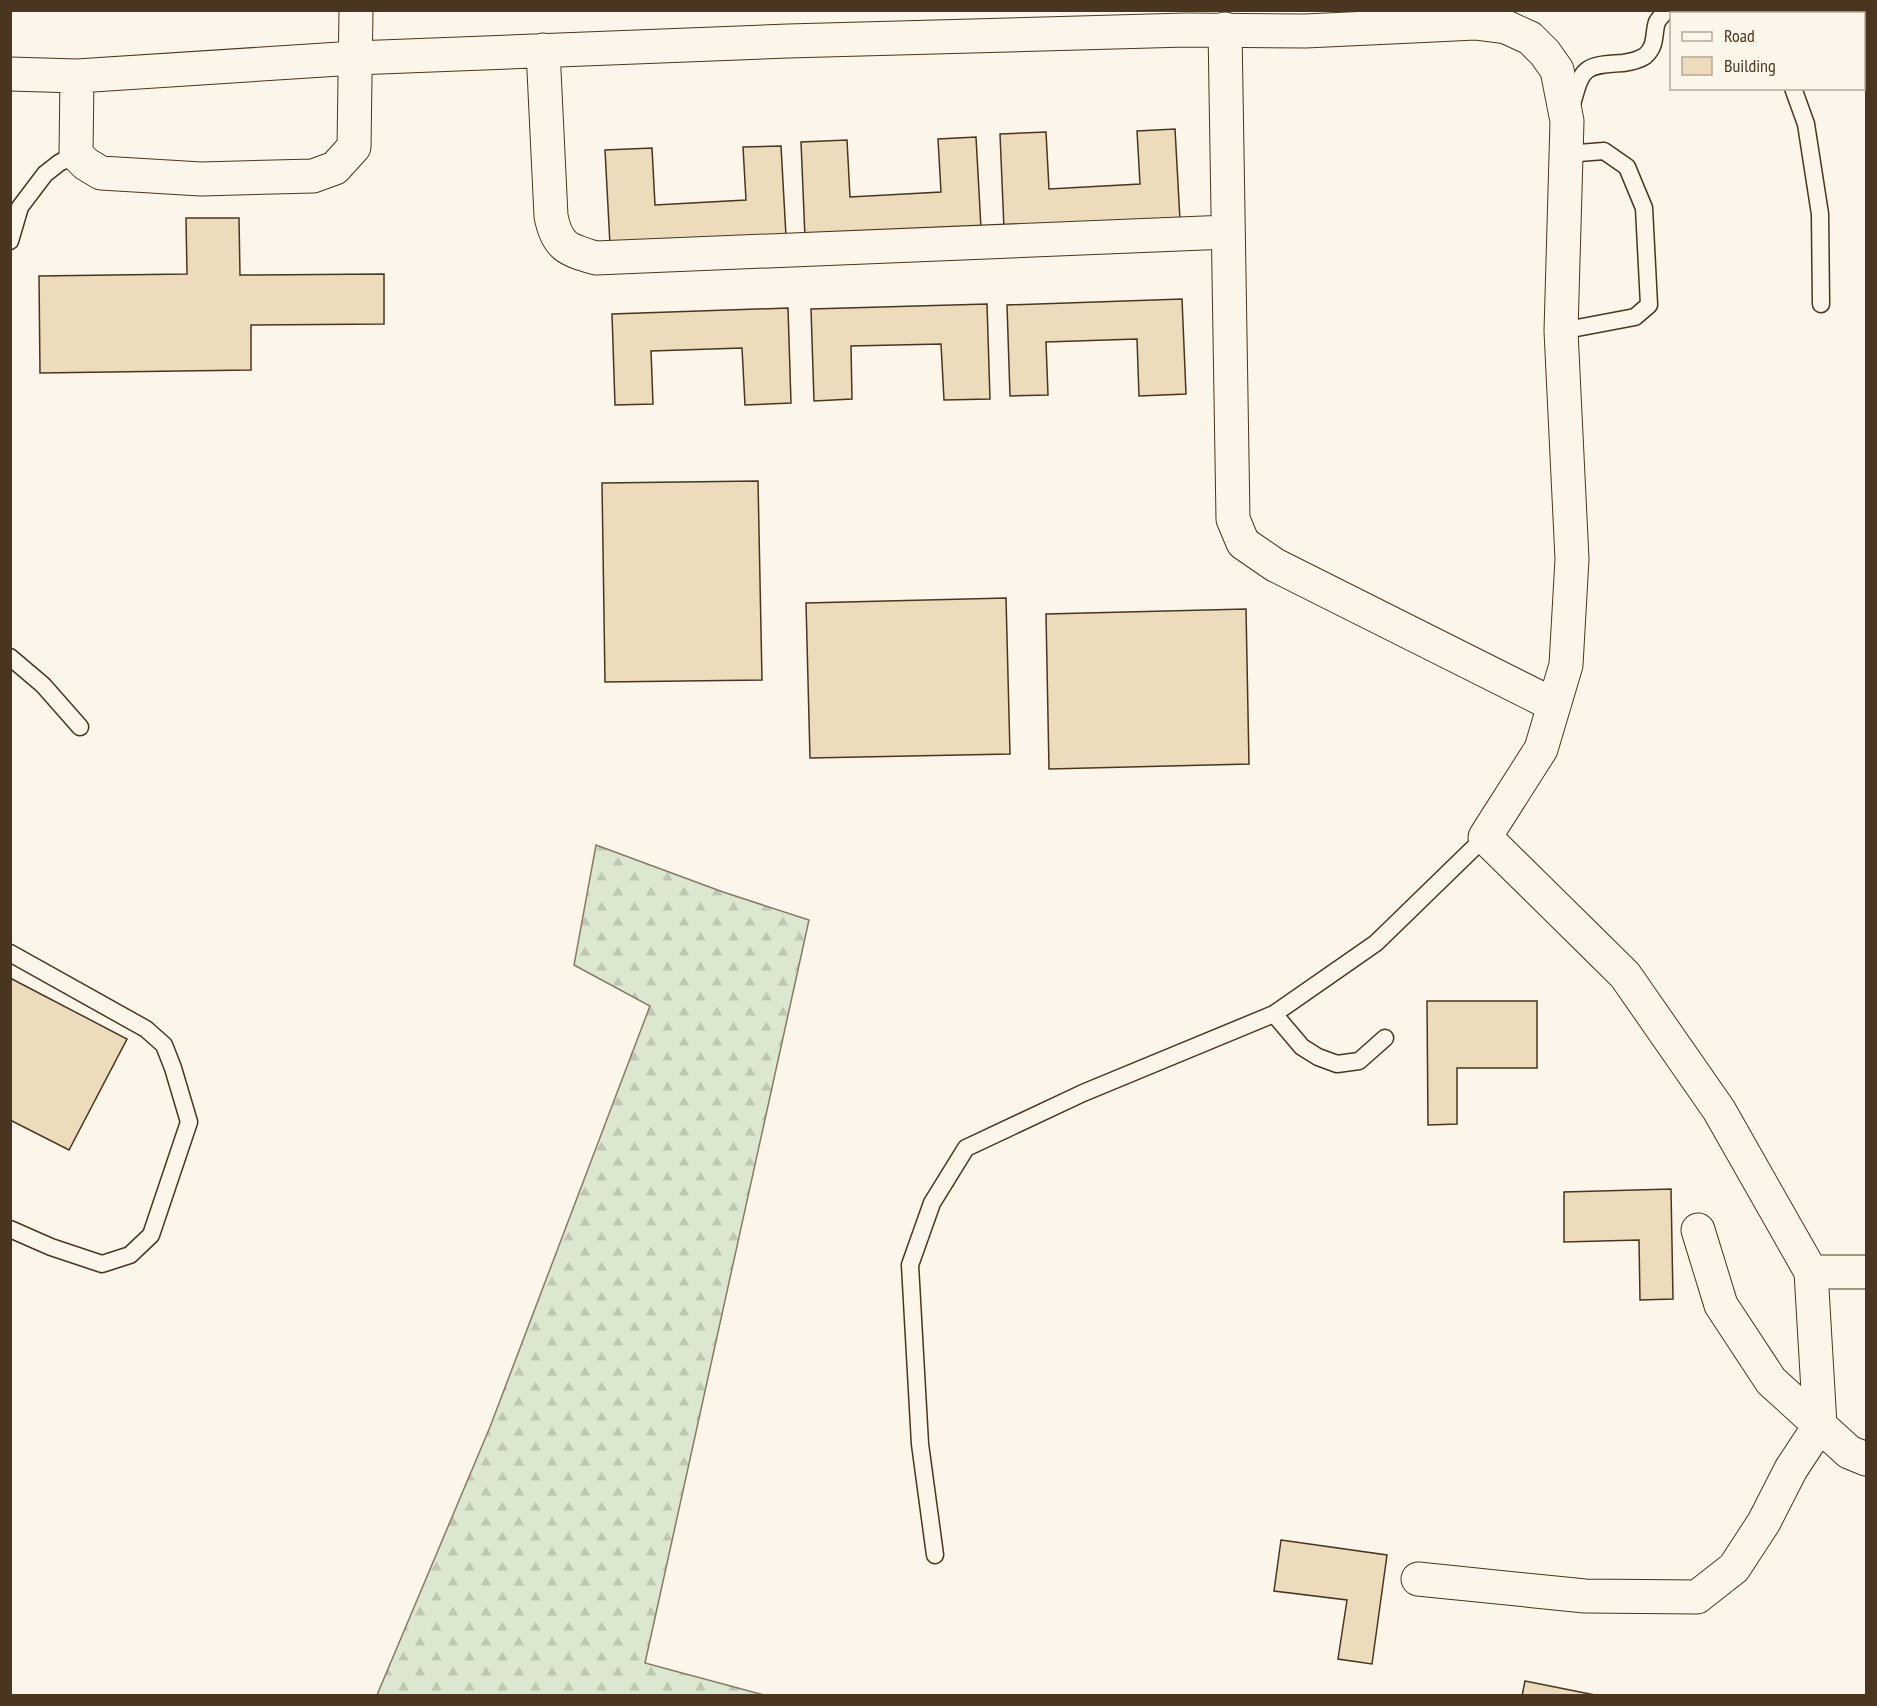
<svg xmlns="http://www.w3.org/2000/svg" width="1877" height="1706" font-family="'PT Sans Narrow',sans-serif">
<defs>
<pattern id="forest-firs" width="22" height="20" patternUnits="userSpaceOnUse" patternTransform="scale(1.5)"><rect width="22" height="20" fill="#dce7d0"/><path d="M5 1l3.5 6h-7zM16 11l3.5 6h-7z" fill="#bec7b2"/></pattern>
</defs>
<rect width="100%" height="100%" fill="#fbf6e9"/>
<path fill="url(#forest-firs)" stroke="#887966" stroke-width="1.5" d="M596,845l127,47 86,28 -164,743 119,32h-387l113,-268 160,-421 -76,-41z"/>
<path fill="#ecdcbc" stroke="#4a3520" stroke-width="1.5" d="M1175,129l5,91 -176,9 -4,-95 46,-2 3,57 91,-5 -3,-53z
M976,137l5,91 -176,10 -4,-96 46,-2 3,57 91,-5 -3,-53z
M781,146l5,90 -176,9 -5,-95 47,-2 3,57 91,-5 -3,-53z
M186,218h53l1,57 144,-1v50l-133,1v45l-211,3 -1,-97 148,-2z
M1182,299l4,95 -47,2 -2,-57 -91,3 2,53 -38,1 -3,-91z
M987,304l3,95 -46,1 -3,-56 -90,2 1,53 -38,2 -3,-92z
M788,308l3,95 -46,2 -3,-57 -91,3 2,53 -38,1 -3,-91z
M758,481l4,199 -157,2 -3,-199z
M1006,598l4,156 -200,4 -4,-155z
M1246,609l3,155 -200,5 -3,-155z
M10,978l117,61 -58,111 -59,-30z
M1427,1001h110v67h-80v56l-29,1z
M1671,1189l2,110 -33,1 -1,-60 -75,2v-50z
M1281,1540l106,15 -15,109 -34,-5 9,-59 -73,-9z
M1525,1681l75,15h-78z"/>
<g fill="none" stroke-linecap="round" stroke-linejoin="round">
<defs>
<path id="lane" d="M1762,10l1,4
M1793,88l13,36 14,90 1,90
M1571,108c11,-39 10,-43 52,-45 7,-1 16,-3 22,-7 12,-10 8,-23 12,-34 2,-4 7,-8 9,-12
M10,241l10,-34 25,-33 14,-11 17,-9
M1561,331l74,-14 14,-12 -5,-97 -17,-41 -23,-16 -38,3
M10,657l33,28 37,42
M10,953l136,76 18,16 9,23 16,54 -38,113 -21,20 -28,9 -51,-17 -41,-18
M1274,1014l28,33 16,10 19,7 22,-3 26,-23
M935,1555l-15,-111 -10,-179 22,-62 34,-55 117,-55 191,-79 102,-71 109,-106"/>
<path id="street" d="M1413,26l62,-3 31,4 24,11 15,15 12,17 10,51 -6,210 11,228 -6,106 -25,84 -56,88 140,138 94,135 92,162 9,153 -29,44 -27,53 -30,46 -37,29 -112,-1 -167,-17
M1225,29l8,490 10,24 32,22 279,140
M543,50l8,166c6,31 17,34 45,42l632,-26
M10,74l67,2 278,-18 433,-17 398,-11 119,1 108,-5 2,-16
M77,76l-1,78 10,10 15,9 100,6 112,-3 22,-8 19,-21 2,-137
M1698,1230l23,75 50,76 78,71 17,7
M1811,1272h55"/>
</defs>
<use href="#lane" stroke="#4a3520" stroke-width="19"/>
<use href="#street" stroke="#4a3520" stroke-width="35"/>
<use href="#lane" stroke="#fbf6e9" stroke-width="16"/>
<use href="#street" stroke="#fbf6e9" stroke-width="33"/>
</g>
<rect width="1877" height="1706" fill="none" stroke="#4a3520" stroke-width="24"/>
<rect x="1670" y="12" width="195" height="78" fill="#fbf6e9" stroke="#b4a999" stroke-width="1.5"/>
<rect x="1682" y="32" width="30" height="9" fill="#fbf6e9" stroke="#b4a999" stroke-width="1.5"/>
<text x="1724" y="42" font-size="18" fill="#4a3520">Road</text>
<rect x="1682" y="57" width="30" height="18" fill="#ecdcbc" stroke="#b4a999" stroke-width="1.5"/>
<text x="1724" y="72" font-size="18" fill="#4a3520">Building</text>
</svg>
